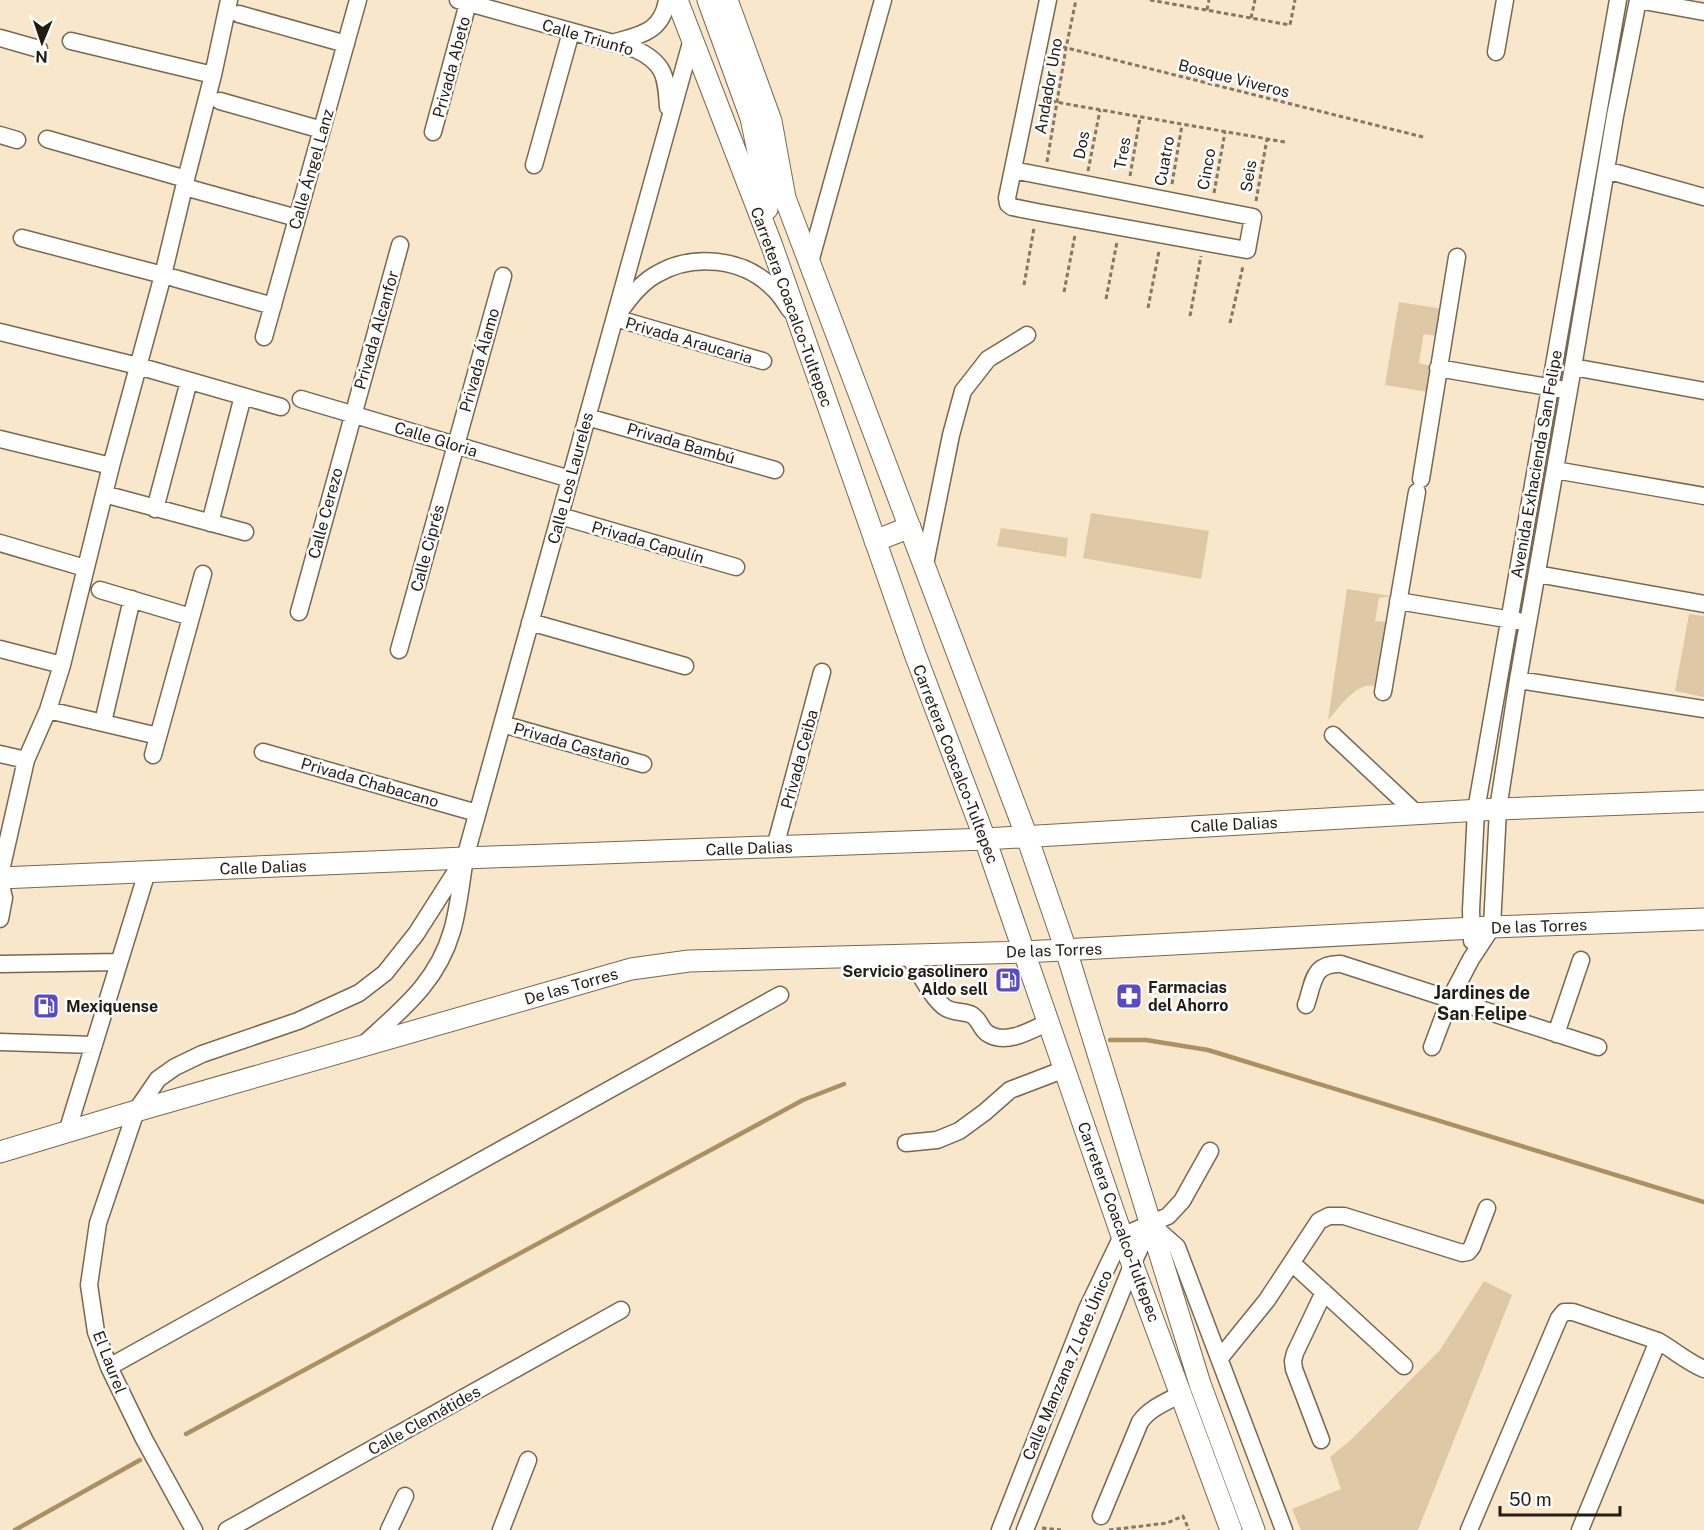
<svg xmlns="http://www.w3.org/2000/svg" width="1704" height="1530" font-family="'Public Sans',sans-serif">
<rect width="100%" height="100%" fill="#f9e7cc"/>
<path fill="#dec8a5" d="M1399,302l44,7 -1,28 -18,-3 -1,3 -4,26 12,3 -3,26 -43,-7z
M1091,513l118,18 -8,48 -118,-21z
M1001,528l67,10 -2,19 -69,-11z
M1347,589l44,7 -12,2 -4,23 11,1 -12,64c-17,-5 -36,23 -46,34z
M1689,614l15,2v81l-29,-6z
M1484,1281l28,14 -94,235h-117l-9,-21 49,-20 -11,-32 22,-18 88,-89z"/>
<g fill="none" stroke-linecap="round" stroke-linejoin="round">
<path stroke="#ac9063" stroke-width="4.5" d="M1110,1040h36l62,10 496,152
M186,1434l617,-334 41,-16
M15,1530l125,-70"/>
<defs>
<path id="minor" d="M458,0l177,49c30,14 31,27 33,58
M1638,0l66,12
M239,14l107,30
M0,38l39,11
M71,41l142,34
M612,43c27,-8 50,-10 55,-43
M1496,52l9,-52
M220,101l102,29
M433,132l35,-129
M0,135l17,5
M47,139l139,40
M534,165l37,-133
M1013,170l240,47 -6,33 -210,-38 -25,-5 -4,-3 -1,-6 41,-198
M1606,170l98,27
M192,189l105,29
M22,238l141,37
M810,262l73,-262
M174,278l99,28
M621,310c9,-13 21,-28 36,-36 36,-21 86,-16 116,14 7,6 12,15 17,22
M615,318l148,43
M0,332l138,34 143,41
M264,337l94,-337
M1573,367l131,24
M1438,368l121,21
M301,399l269,80
M587,417l188,53
M0,439l111,27
M1555,470l149,26
M1421,479l36,-222
M104,494l141,38
M155,509l34,-128
M560,516l176,51
M210,523l33,-127
M0,543l85,25
M925,564l26,-129 12,-44 25,-32 39,-24
M1537,574l167,30
M100,590l91,27
M1398,601l120,20
M299,612l101,-367
M530,622l155,44
M0,649l62,16
M399,650l104,-374
M1518,680l186,29
M1383,692l34,-200
M48,710l110,26
M103,722l29,-123
M502,724l141,40
M1333,735l84,79
M263,752l214,61
M0,754l26,6
M153,755l50,-181
M775,847l47,-175
M0,875l26,-115 22,-50 14,-45 49,-199 52,-191 23,-96 27,-104 16,-75
M0,881l4,17 -4,21
M1472,941l-1,-31 5,-100 142,-810
M908,955c9,13 25,46 38,53 8,5 19,3 26,7 8,5 9,14 15,18 18,13 45,-3 61,-11
M0,964l119,-2
M1306,1005c8,-23 6,-42 35,-41l257,83
M1556,1034l25,-74
M0,1042l94,3
M363,1045c38,-35 74,-62 89,-114 7,-24 9,-49 13,-73l227,-819
M1432,1047l18,-48 21,-40 21,-32 6,-118 20,-129 55,-313 42,-251 23,-116
M67,1132l80,-260
M906,1143l31,-3 22,-9 26,-19 25,-22 55,-21
M1151,1224l26,23 107,283
M1292,1263l112,103
M1220,1358l47,-58 52,-79 10,-5h15l118,37 6,-1 4,-5 15,-39
M109,1367l671,-372
M1321,1440l-27,-71 -1,-8 2,-8 29,-61
M1101,1516l39,-94c10,-14 26,-20 41,-28
M194,1530l-50,-91 -35,-72 -13,-35 -7,-47 9,-62 38,-112 22,-32 17,-12 27,-13 96,-33 61,-28 26,-20 31,-39 44,-69
M227,1530l394,-220
M389,1530l16,-34
M501,1530l27,-70
M1000,1530l87,-221 35,-73 46,-20 14,-15 28,-50
M1025,1530l108,-267 18,-39
M1469,1530l90,-212 5,-6h9l85,29c16,9 29,21 46,28
M1580,1530l78,-189"/>
<path id="major" d="M677,0l95,246 143,408 70,185 137,397 109,294
M708,0l43,118 9,43 7,48
M727,0l44,121 14,77 242,639 39,113 134,434 54,146
M875,541l35,-14
M0,878l465,-20 520,-19 513,-30 206,-8
M0,1152l136,-41 495,-142 58,-8 335,-9 468,-25 212,-8"/>
</defs>
<use href="#minor" stroke="#786850" stroke-width="19"/>
<use href="#major" stroke="#786850" stroke-width="23"/>
<path stroke="#837866" stroke-width="3" stroke-dasharray="4.5 3" stroke-linecap="butt" d="M1150,0l140,25 5,-25
M1207,10l2,-10
M1251,18l4,-18
M1055,45l368,92
M1044,100l241,42
M1047,162l19,-114 10,-48
M1088,171l12,-61
M1130,176l10,-58
M1172,184l10,-59
M1214,193l11,-61
M1256,201l11,-62
M1024,285l10,-57
M1064,292l11,-57
M1106,299l11,-57
M1148,308l11,-57
M1190,316l11,-60
M1230,323l13,-57
M1042,1528l19,2
M1109,1530l58,-7 16,-7 6,14"/>
<use href="#minor" stroke="#fff" stroke-width="16"/>
<use href="#major" stroke="#fff" stroke-width="21"/>
</g>
<defs>
<symbol id="fuel-square" viewBox="-11 -11 22 22"><rect x="-9" y="-9" width="18" height="18" rx="4" fill="#5a4bc3" stroke="#fff"/><path d="M-5.5-6h7V0h2V4h1.3V-2.5L3-4.5l.8-.8L6-3V5H2.5V1h-1V6h-7ZM-4.2-4.7v3.2H.2V-4.7Z" fill="#fff"/></symbol>
<symbol id="pharmacy-square" viewBox="-11 -11 22 22"><rect x="-9" y="-9" width="18" height="18" rx="4" fill="#5a4bc3" stroke="#fff"/><path d="M-2-6h4v4h4v4h-4v4h-4v-4h-4v-4h4Z" fill="#fff"/></symbol>
</defs>
<g fill-rule="evenodd">
<use href="#fuel-square" x="993" y="965" width="30" height="30"/>
<use href="#pharmacy-square" x="1114" y="981" width="30" height="30"/>
<use href="#fuel-square" x="31" y="991" width="30" height="30"/>
</g>
<g text-anchor="middle" stroke-width="5" stroke-linejoin="round" paint-order="stroke">
<g font-size="16" fill="#221c12" stroke="#fff">
<text transform="translate(588 37) rotate(16)" y="6">Calle Triunfo</text>
<text transform="translate(451 67) rotate(-75)" y="6">Privada Abeto</text>
<text transform="translate(1234 78) rotate(14)" y="6">Bosque Viveros</text>
<text transform="translate(1048 86) rotate(-80)" y="6">Andador Uno</text>
<text transform="translate(1081 145) rotate(-79)" y="6">Dos</text>
<text transform="translate(1122 153) rotate(-80)" y="6">Tres</text>
<text transform="translate(1164 161) rotate(-80)" y="6">Cuatro</text>
<text transform="translate(311 169) rotate(-74)" y="6">Calle Ángel Lanz</text>
<text transform="translate(1206 169) rotate(-80)" y="6">Cinco</text>
<text transform="translate(1248 176) rotate(-80)" y="6">Seis</text>
<text transform="translate(792 307) rotate(70)" y="6">Carretera Coacalco-Tultepec</text>
<text transform="translate(376 330) rotate(-74)" y="6">Privada Alcanfor</text>
<text transform="translate(689 340) rotate(16)" y="6">Privada Araucaria</text>
<text transform="translate(479 360) rotate(-74)" y="6">Privada Álamo</text>
<text transform="translate(436 439) rotate(17)" y="6">Calle Gloria</text>
<text transform="translate(681 443) rotate(16)" y="6">Privada Bambú</text>
<text transform="translate(1536 464) rotate(-80)" y="6">Avenida Exhacienda San Felipe</text>
<text transform="translate(570 478) rotate(-75)" y="6">Calle Los Laureles</text>
<text transform="translate(325 513) rotate(-75)" y="6">Calle Cerezo</text>
<text transform="translate(648 542) rotate(16)" y="6">Privada Capulín</text>
<text transform="translate(427 548) rotate(-75)" y="6">Calle Ciprés</text>
<text transform="translate(572 744) rotate(16)" y="6">Privada Castaño</text>
<text transform="translate(799 759) rotate(-75)" y="6">Privada Ceiba</text>
<text transform="translate(956 764) rotate(69)" y="6">Carretera Coacalco-Tultepec</text>
<text transform="translate(370 782) rotate(16)" y="6">Privada Chabacano</text>
<text transform="translate(1234 824) rotate(-3)" y="6">Calle Dalias</text>
<text transform="translate(749 848) rotate(-2)" y="6">Calle Dalias</text>
<text transform="translate(263 867) rotate(-2)" y="6">Calle Dalias</text>
<text transform="translate(1539 926) rotate(-2)" y="6">De las Torres</text>
<text transform="translate(1054 950) rotate(-2)" y="6">De las Torres</text>
<text transform="translate(571 986) rotate(-16)" y="6">De las Torres</text>
<text transform="translate(1119 1222) rotate(70)" y="6">Carretera Coacalco-Tultepec</text>
<text transform="translate(110 1362) rotate(69)" y="6">El Laurel</text>
<text transform="translate(1067 1365) rotate(-67)" y="6">Calle Manzana 7 Lote Único</text>
<text transform="translate(424 1420) rotate(-29)" y="6">Calle Clemátides</text>
</g>
<g font-size="16" font-weight="bold" fill="#221c12" stroke="#fff" text-anchor="start">
<text x="988" y="977" text-anchor="end">Servicio gasolinero<tspan x="988" dy="18">Aldo sell</tspan></text>
<text x="1148" y="993">Farmacias<tspan x="1148" dy="18">del Ahorro</tspan></text>
<text x="66" y="1012">Mexiquense</text>
</g>
<g font-size="18" font-weight="bold" fill="#221c12" stroke="#fff">
<text x="1482" y="999">Jardines de<tspan x="1482" dy="21">San Felipe</tspan></text>
</g>
</g>
<g transform="translate(42 42) rotate(182)" stroke="#ffffff" stroke-width="4.5" paint-order="stroke">
<path d="M0-4.5L10 22L0 15L-10 22Z" fill="#221c12"/>
<text y="-9" font-size="16" font-weight="bold" text-anchor="middle" fill="#221c12">N</text>
</g>
<path d="M1500 1506v9h120v-9" fill="none" stroke="#221c12" stroke-width="3"/>
<text x="1509" y="1506" font-size="18" fill="#221c12" stroke="#ffffff" stroke-width="4.5" paint-order="stroke">50 m</text>
</svg>
